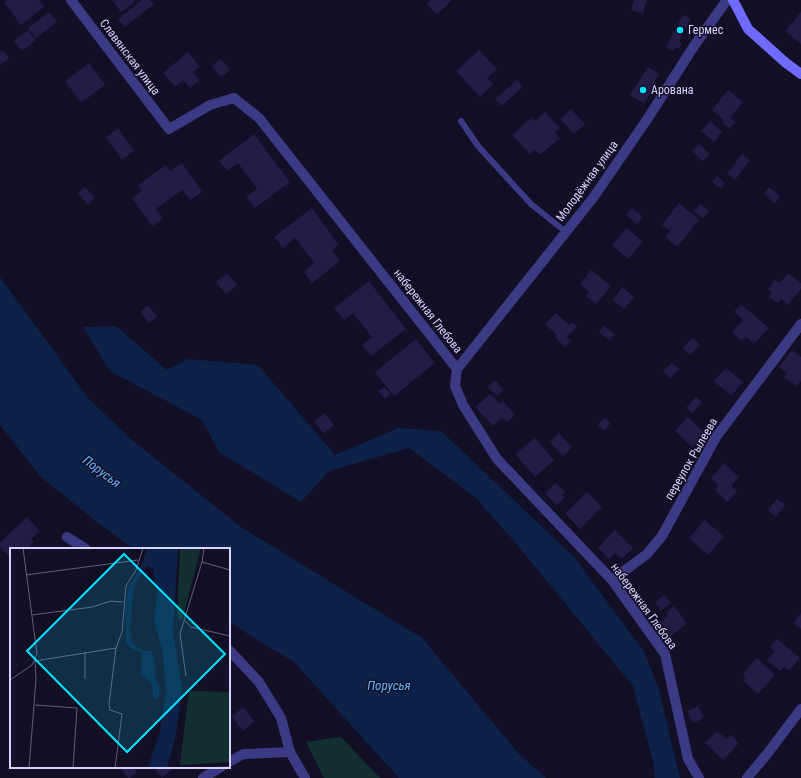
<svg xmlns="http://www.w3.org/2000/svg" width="801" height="778" font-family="'Roboto Condensed',sans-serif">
<rect width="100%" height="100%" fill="#130f26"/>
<path fill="#12302f" d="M341,737l39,41h-56l-18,-36z"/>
<path fill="#0c2248" d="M0,277l88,121 45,43 108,86 181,111 97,116 27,24h-147l-106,-117c-22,-13 -45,-25 -64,-41v-71h-95l-32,-23 -61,-49 -41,-52z
M116,326l51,44 21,-11 70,6 77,90 63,-27 43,3 133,126 69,93 15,36 22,92h-25l-2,-16 -20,-76 -119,-145 -40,-45 -65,-48 -80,23 -28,31 -82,-50 -17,-32 -92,-49 -27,-44z"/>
<path fill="#241b47" d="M7,0h32l5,7 -23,18 -17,-23z
M112,0h22l1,2 -14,10z
M142,0h8l4,4 -29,23 -7,-8z
M431,0h21l-15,15 -10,-11z
M634,0h13l-4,13 -12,-3z
M49,12l8,10 -21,16 -8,-10z
M801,12v32l-16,-13z
M683,15l8,4 -12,22 3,2 -3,6 -3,-2 -2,4 -8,-4z
M28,30l8,10 -14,11 -8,-10z
M2,50l7,8 -9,7v-13z
M479,50l18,19 -10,9 6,6 -13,13 -24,-26z
M188,52l12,15 -7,5 7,8 -10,8 -7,-8 -8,7 -12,-14z
M221,59l9,11 -9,7 -9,-11z
M89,63l16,22 -24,18 -16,-22z
M648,67l11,7 -6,10 2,1 -11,19 -14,-9z
M517,80l6,7 -22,19 -6,-7z
M728,90l15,12 -13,16 6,4 -6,7 -7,-6 1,-3 -12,-10z
M571,109l14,15 -11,10 -14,-15z
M545,112l15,16 -5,4 5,6 -20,17 -5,-5 -5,4 -18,-19 19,-17 4,3z
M710,121l12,11 -8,10 -13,-11z
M118,128l16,23 -12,9 -16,-23z
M254,134l36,48 -35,26 -9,-11 11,-8 -19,-26 -11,8 -8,-10z
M699,144l11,10 -7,7 -11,-10z
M742,154l8,6 -15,20 -8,-6z
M182,163l20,29 -12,8 -8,-10 -26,19 7,10 -11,7 -20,-28 10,-7 -4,-6 28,-20 4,6z
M717,176l8,7 -4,6 -9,-7z
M85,187l10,11 -7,7 -10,-12z
M769,187l11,9 -5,8 -11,-10z
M679,203l20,17 -22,27 -12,-10 5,-6 -8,-6z
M700,204l9,7 -6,7 -9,-7z
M312,208l27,37 -7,5 8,11 -28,22 -8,-11 10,-9 -19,-25 -12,10 -9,-11z
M632,208l11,9 -6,7 -11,-9z
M627,228l16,14 -15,17 -16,-14z
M591,270l20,16 -15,18 -10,-8 3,-4 -9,-8z
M227,273l10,12 -11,9 -10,-12z
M788,273l13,10v6l-13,16 -7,-6 -3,4 -9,-6 3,-4 -4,-4 7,-9 5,3z
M369,281l37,48 -35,27 -9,-11 10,-8 -19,-24 -9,7 -10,-12z
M622,287l12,10 -10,12 -11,-9z
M741,304l28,24 -15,16 -8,-8 -4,5 -10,-9 11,-12 -9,-8z
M148,305l9,12 -8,6 -9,-11z
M556,313l13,12 3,-3 5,4 -10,11 4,4 -6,6 -10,-10 2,-2 -12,-11z
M604,326l11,8 -5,7 -11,-9z
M693,338l7,7 -10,10 -7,-7z
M416,339l19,24 -41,33 -19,-24z
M792,350l9,7v24l-4,5 -13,-9 3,-4 -8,-6z
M672,363l7,6 -9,9 -7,-7z
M726,368l17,14 -12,14 -17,-15z
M495,380l9,10 -7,6 -9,-9z
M384,387l7,7 -6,5 -7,-8z
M490,394l10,10 3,-3 12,13 -8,8 -5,-5 -9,9 -18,-19z
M696,397l6,5 -10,11 -6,-5z
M324,413l10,12 -10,8 -10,-11z
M605,417l6,6 -7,8 -6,-6z
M688,417l18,18 -13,13 -18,-17z
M559,433l13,14 -9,9 -13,-14z
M535,438l19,22 -19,17 -20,-23z
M724,463l15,14 -8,9 6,5 -9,11 -13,-12 4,-4 -8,-8z
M555,483l10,9 -3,3 3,2 -8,8 -12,-11z
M587,492l15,15 -22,22 -15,-16z
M777,499l8,6 -9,12 -8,-7z
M27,517l13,14 -9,8 3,3 -7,7 -4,-2 -2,2h-10v10l-11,-12v-5z
M705,520l19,17 -16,18 -19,-17z
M615,530l18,18 -11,11 -7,-6 -6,6 -11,-11z
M664,595l7,8 -10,7 -6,-8z
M674,606l13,17 -17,14 -11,-14 9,-7 -2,-3z
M801,613v16l-8,-6z
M777,639l23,19 -11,13 -5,-4 -4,4 -13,-11 8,-9 -5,-4z
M757,658l18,17 -17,19 -15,-13 3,-4 -3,-3z
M698,706l6,12 -11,5 -6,-12z
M243,707l11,14 -11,10 -11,-14z
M717,731l9,8 5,-4 8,8 -16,17 -18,-17z
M120,767h15l-1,1 3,5 -7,5h-2z
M153,767h22l-13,11z"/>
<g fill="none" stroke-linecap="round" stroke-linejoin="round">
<path stroke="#3d3a85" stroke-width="6" d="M461,121l17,25 53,58 35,28"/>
<path stroke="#3d3a85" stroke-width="10" d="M71,0l98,129 41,-24 24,-7 25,20 198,251 -2,17 8,19 34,54 115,121 53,74 23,105 11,19
M457,369l136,-171 55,-80 46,-72 33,-46
M67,537l19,12
M612,580l35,-26 15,-18 54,-99 85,-113
M229,650l30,32 22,36 9,34 15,26
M229,762l14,-8 47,-2
M203,778l18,-11
M747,778l20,-24 34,-45"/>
<path stroke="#6f6bff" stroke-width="10" d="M733,0l15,29 38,34 15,11"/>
</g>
<g fill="#00e5ff" stroke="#130f26" stroke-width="1.5">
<circle cx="680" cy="30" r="4"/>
<circle cx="643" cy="90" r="4"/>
</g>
<g text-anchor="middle" stroke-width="3" stroke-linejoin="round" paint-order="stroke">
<g font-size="12" fill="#d9d4ff" stroke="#130f26" text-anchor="start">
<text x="688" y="34">Гермес</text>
<text x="651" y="94">Арована</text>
</g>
<g font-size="12" fill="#d9d4ff" stroke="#130f26">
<text transform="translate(130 57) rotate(53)" y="4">Славянская улица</text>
<text transform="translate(587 181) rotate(-54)" y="4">Молодёжная улица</text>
<text transform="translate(428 311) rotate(52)" y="4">набережная Глебова</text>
<text transform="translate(691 459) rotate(-60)" y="4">переулок Рылеева</text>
<text transform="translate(644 606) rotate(54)" y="4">набережная Глебова</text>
</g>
<g font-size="13" font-style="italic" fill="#62b6ff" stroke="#130f26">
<text transform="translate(102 471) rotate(37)" y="5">Порусья</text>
<text x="389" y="690">Порусья</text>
</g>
</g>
<g transform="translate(10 548)">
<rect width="220" height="220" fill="#130f26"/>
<path d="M170,0h21l-19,72 -5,-3zM179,143l41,1v70l-50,3z" fill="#12302f"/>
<path d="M137,0h31l-5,84 9,55 -6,48 -9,33h-19l12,-37 6,-40 -3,-36 -9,-36 3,-27 -4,-24 -6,-2 -13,20 -4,44 2,14 13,7h7l4,17 -2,6 6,17 -2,9 -5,-4 -1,-12 -11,-10 1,-21 -11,-5 -5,-6 -1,-32 3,-21 14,-25z" fill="#0c2248"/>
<path fill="none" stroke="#625e7d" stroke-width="1" d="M192,14l28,8M16,27l112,-15M22,67l60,-8 19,-6 12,1M175,73l6,6 39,9M176,128l-6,-42 22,-72 2,-14M75,131v-27M0,132l22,-15 5,-11 -14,-106M25,157l42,3 -4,60M19,220l7,-89 -1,-18 81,-13M105,220l7,-54 -12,-4 -1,-6 7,-56 6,-16 4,-46 10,-16 7,-22M181,220l39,-1"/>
<path fill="#00e5ff" fill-opacity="0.15" stroke="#00e5ff" stroke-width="2" d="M114,6l101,100 -98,98 -100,-101z"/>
<rect width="220" height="220" fill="none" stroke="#d9d4ff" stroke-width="2"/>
</g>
</svg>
